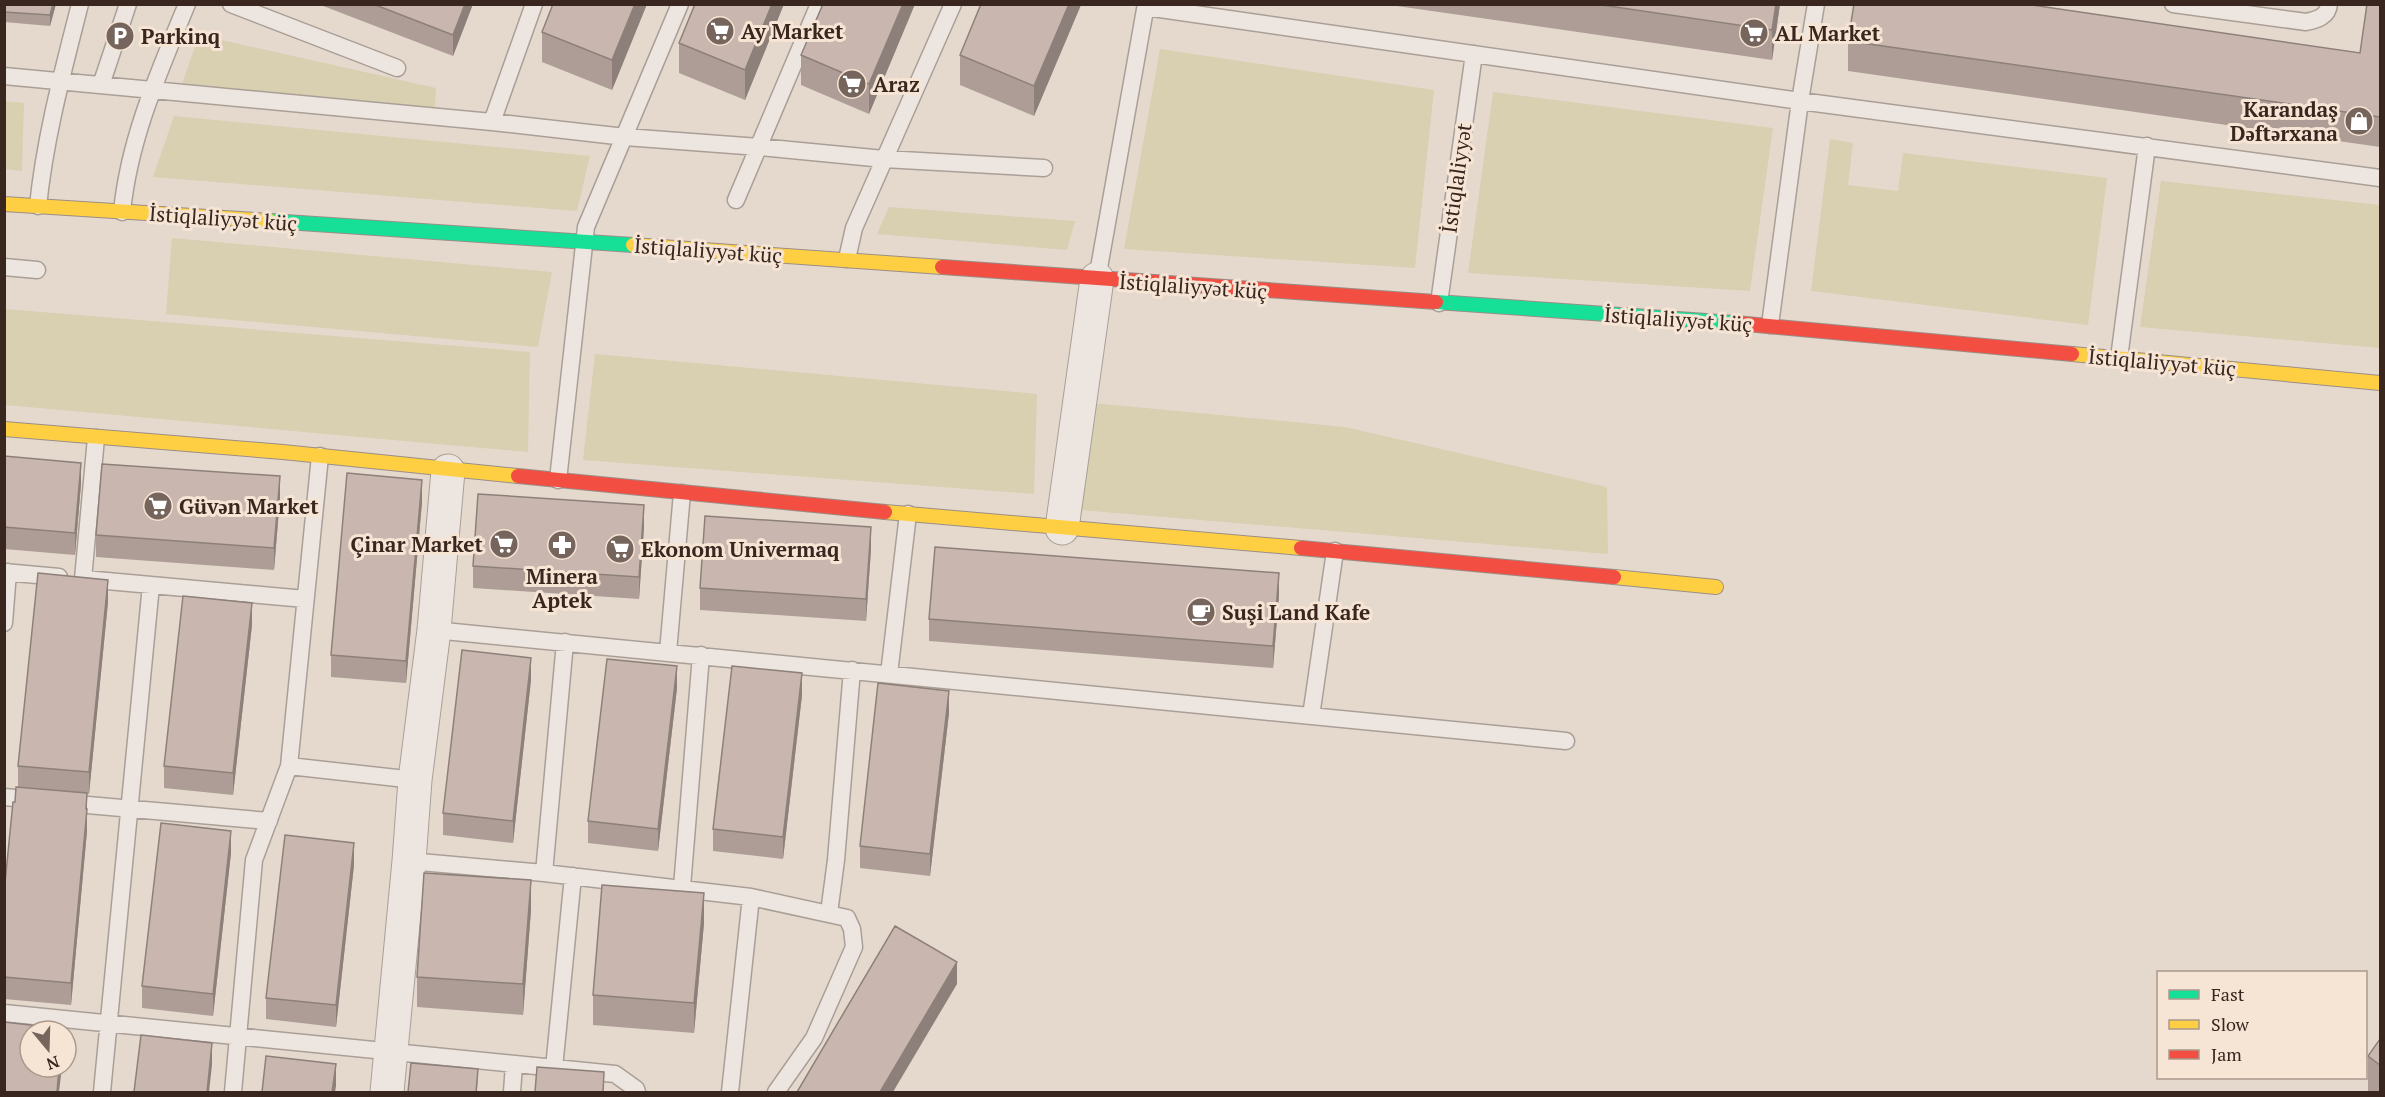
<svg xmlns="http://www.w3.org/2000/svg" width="2385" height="1097" font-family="'PT Serif',serif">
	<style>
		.green { fill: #d8d0b1 }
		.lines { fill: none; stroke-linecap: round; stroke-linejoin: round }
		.lane-casing { stroke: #aa9f97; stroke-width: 19 }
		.street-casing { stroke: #aa9f97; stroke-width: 35 }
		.fast-casing { stroke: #9a8e87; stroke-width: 16 }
		.slow-casing { stroke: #9a8e87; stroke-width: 16 }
		.jam-casing { stroke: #9a8e87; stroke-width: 16 }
		.lane { stroke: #ede6e0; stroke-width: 16 }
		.street { stroke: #ede6e0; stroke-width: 33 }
		.fast { stroke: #16e098; stroke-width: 14 }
		.slow { stroke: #ffcf43; stroke-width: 14 }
		.jam { stroke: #f24e42; stroke-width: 14 }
		.wall { fill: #ad9d96 }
		.shaded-wall { fill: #8d807a }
		.building { fill: #c9b7af; stroke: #8d807a; stroke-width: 1.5 }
		.labels { text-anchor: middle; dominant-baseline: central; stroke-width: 6; stroke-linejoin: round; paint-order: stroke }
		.poi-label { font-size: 21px; font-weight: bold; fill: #39261f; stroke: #f6e5d5; text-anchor: start }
		.street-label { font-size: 21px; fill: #39261f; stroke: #f6e5d5 }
	</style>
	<rect width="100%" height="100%" fill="#e5d9ce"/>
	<path class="green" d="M199 35 436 88 435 108 182 84Z
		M1160 49 1434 90 1415 268 1124 249Z
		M1493 92 1773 128 1750 291 1468 273Z
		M4 101 24 103 22 171 5 169Z
		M174 116 590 156 577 211 153 177Z
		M1830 139 1853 143 1848 185 1898 191 1903 153 2107 178 2088 325 1811 291Z
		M2161 181 2380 205V348L2140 327Z
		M889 207 1075 221 1067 250 877 234Z
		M172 238 552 272 538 347 166 314Z
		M5 309 530 352 528 452 5 405Z
		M595 354 1037 394 1034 494 583 460Z
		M1093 403 1345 427 1607 487 1608 554 1080 510Z"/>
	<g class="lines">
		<g class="lane-casing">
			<path id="lane" d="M231 4 397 68
				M2173 4 2306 22C2316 20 2328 17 2329 4
				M1146 7 1800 101 2380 178
				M4 76 492 122 625 137 759 147 884 159 1044 168
				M101 85 128 4
				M492 122 534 4
				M736 200 819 4
				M38 206C45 137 63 71 80 4
				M122 212C129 139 159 72 187 4
				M847 259 854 228 953 4
				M4 267 37 270
				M1097 279 1146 4
				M1439 303 1474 54
				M1770 325 1800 101 1816 4
				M2119 358 2147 146
				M558 480 586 227 680 4
				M4 572 59 577
				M83 579 96 438
				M85 579 305 599
				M4 623 8 572
				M434 630 1566 741
				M668 652 682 493
				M889 674 908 514
				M1311 716 1335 551
				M289 766 415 780
				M4 797 36 800
				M65 803 269 821
				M409 861 544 873 751 897
				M544 873 565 642
				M682 887 701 655
				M829 913 836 860 852 670
				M4 1013 615 1074 636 1089 637 1092
				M554 1068 573 876
				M102 1092 151 585
				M233 1092 254 860 289 766 320 456
				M512 1092 514 1064
				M730 1092 751 897 847 918 852 929 854 947 814 1038 776 1092"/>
		</g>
		<g class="street-casing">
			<path id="street" d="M1062 528 1097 279
				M387 1092 409 861 415 780 434 630 448 471"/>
		</g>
		<g class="fast-casing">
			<path id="fast" d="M270 221 633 245
				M1436 302 1735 323"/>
		</g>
		<g class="slow-casing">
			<path id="slow" d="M4 204 270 221
				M633 245 942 267
				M2072 354 2380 383
				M4 429 283 452 518 476
				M885 512 1301 548
				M1614 577 1716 587"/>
		</g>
		<g class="jam-casing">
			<path id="jam" d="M942 267 1436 302
				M1735 323 2072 354
				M518 476 885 512
				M1301 548 1614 577"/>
		</g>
		<use href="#lane" class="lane"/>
		<use href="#street" class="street"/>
		<use href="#fast" class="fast"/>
		<use href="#slow" class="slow"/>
		<use href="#jam" class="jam"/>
	</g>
	<path class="wall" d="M4 4H56L50 26 4 22Z
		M318 4H473L453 56Z
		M553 4H647L612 90 542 62V32Z
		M695 4H784L745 100 679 73V43Z
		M915 4 869 114 801 85V55Z
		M1081 4 1034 116 960 85V55Z
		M1383 4H1780L1772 60Z
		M2380 4V147L1848 71V41L2360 53Z
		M4 456 81 484 75 555 4 549Z
		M280 498 274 570 96 557V535Z
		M422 502 406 683 331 677V655Z
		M644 527 639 599 473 588V566Z
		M871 549 866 621 700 610V588Z
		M1279 595 1273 668 929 641V619Z
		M108 602 89 794H87V831L71 1005 4 999V893L15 802 18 787V766Z
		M252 625 233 795 164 788V766Z
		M531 680 513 843 443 835V813Z
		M677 688 658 851 588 843V821Z
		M802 695 783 859 713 851V829Z
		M949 713 930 876 860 868V846Z
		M231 853 213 1016 142 1008V986Z
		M354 865 336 1027 266 1019V998Z
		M531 910 523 1015 417 1007V977Z
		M704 923 694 1033 593 1025V995Z
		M2380 1039V1092H2368V1056Z"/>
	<path class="shaded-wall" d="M53 4H56L50 26V15Z
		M465 4H473L453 56V35Z
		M635 4H647L612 90V60Z
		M772 4H784L745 100V70Z
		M903 4H915L869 114V84Z
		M1069 4 1081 5 1034 116V86Z
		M1776 4H1780L1772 60V30Z
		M81 463V484L75 555V533Z
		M280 476V498L274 570V548Z
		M422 480V502L406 683V661Z
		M644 505V527L639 599V577Z
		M871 527V549L866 621V599Z
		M1279 573V595L1273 668V646Z
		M108 580V602L89 794V772Z
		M252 603V625L233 795V773Z
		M531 658V680L513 843V821Z
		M677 666V688L658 851V829Z
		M802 673V695L783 859V837Z
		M949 691V713L930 876V854Z
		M87 793V831L71 1005V983Z
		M231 831V853L213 1016V994Z
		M354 843V865L336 1027V1005Z
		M531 880V910L523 1015V984Z
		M704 893V923L694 1033V1003Z
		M957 962V984L893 1092H880Z
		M212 1043V1065L209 1092H207Z
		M336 1064V1086L335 1092H332Z
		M59 1067H62L59 1092H57Z
		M478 1069 477 1092H476Z"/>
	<path class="building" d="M4 4H53L50 15 4 12Z
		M373 4H465L453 35Z
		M553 4H635L612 60 542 32Z
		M695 4H772L745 70 679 43Z
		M823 4H903L869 84 801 55Z
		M981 4H1069L1034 86 960 55Z
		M1595 4H1776L1772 30Z
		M1854 4H2025L2360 53 2367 4H2380V117L1848 41Z
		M4 456 81 463 75 533 4 527Z
		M102 464 280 476 274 548 96 535Z
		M347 473 422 480 406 661 331 655Z
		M478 494 644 505 639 577 473 566Z
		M705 516 871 527 866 599 700 588Z
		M935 547 1279 573 1273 646 929 619Z
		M38 573 108 580 89 772 18 766Z
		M183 596 252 603 233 773 164 766Z
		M462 650 531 658 513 821 443 813Z
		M607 659 677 666 658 829 588 821Z
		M732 666 802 673 783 837 713 829Z
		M878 683 949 691 930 854 860 846Z
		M16 787 87 793 86 809H87L71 983 4 977V893L13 802H15Z
		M161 823 231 831 213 994 142 986Z
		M285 835 354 843 336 1005 266 998Z
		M424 873 531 880 523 984 417 977Z
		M602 885 704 893 694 1003 593 995Z
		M895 926 957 962 880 1092H797Z
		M4 1022 64 1029V1031H30V1067H59L57 1092H4Z
		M141 1035 212 1043 207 1092H134Z
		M2380 1039V1065L2368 1056Z
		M266 1056 336 1064 332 1092H262Z
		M411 1063 478 1069 476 1092H408Z
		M537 1067 604 1072 603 1092H535Z"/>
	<defs>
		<g id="supermarket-disc" transform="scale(1.5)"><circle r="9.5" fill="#75655c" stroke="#f6e5d5"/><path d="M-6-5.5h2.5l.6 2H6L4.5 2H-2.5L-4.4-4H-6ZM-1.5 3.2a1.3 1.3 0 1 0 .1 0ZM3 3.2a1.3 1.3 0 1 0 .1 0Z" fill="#fff"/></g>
		<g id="parking-disc" transform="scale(1.5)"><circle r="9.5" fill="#75655c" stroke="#f6e5d5"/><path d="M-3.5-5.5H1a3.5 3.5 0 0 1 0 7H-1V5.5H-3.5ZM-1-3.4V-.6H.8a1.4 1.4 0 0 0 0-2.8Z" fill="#fff"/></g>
		<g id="shop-disc" transform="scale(1.5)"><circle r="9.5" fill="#75655c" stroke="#f6e5d5"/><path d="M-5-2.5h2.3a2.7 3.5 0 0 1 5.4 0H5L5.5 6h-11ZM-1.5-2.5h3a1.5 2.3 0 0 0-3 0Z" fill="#fff"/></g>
		<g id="pharmacy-disc" transform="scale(1.5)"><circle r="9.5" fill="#75655c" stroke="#f6e5d5"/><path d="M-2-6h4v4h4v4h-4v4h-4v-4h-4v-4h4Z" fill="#fff"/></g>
		<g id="cafe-disc" transform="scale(1.5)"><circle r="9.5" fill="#75655c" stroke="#f6e5d5"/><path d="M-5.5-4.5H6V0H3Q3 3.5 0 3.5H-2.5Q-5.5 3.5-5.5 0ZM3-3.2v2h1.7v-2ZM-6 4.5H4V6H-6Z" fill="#fff"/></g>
	</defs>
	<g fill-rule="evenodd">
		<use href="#supermarket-disc" x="720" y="31"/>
		<use href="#supermarket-disc" x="1754" y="33"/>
		<use href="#parking-disc" x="120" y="36"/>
		<use href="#supermarket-disc" x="852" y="84"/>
		<use href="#shop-disc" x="2359" y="121"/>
		<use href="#supermarket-disc" x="158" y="506"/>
		<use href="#supermarket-disc" x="504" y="544"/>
		<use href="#pharmacy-disc" x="562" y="545"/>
		<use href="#supermarket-disc" x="620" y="549"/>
		<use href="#cafe-disc" x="1201" y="612"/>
	</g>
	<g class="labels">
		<g class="poi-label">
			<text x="741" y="31">Ay Market</text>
			<text x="1775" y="33">AL Market</text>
			<text x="141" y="36">Parkinq</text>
			<text x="873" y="84">Araz</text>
			<text x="2338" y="109" text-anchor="end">Karandaş<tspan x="2338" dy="24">Dəftərxana</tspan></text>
			<text x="179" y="506">Güvən Market</text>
			<text x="483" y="544" text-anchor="end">Çinar Market</text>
			<text x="641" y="549">Ekonom Univermaq</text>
			<text x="562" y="576" text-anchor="middle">Minera<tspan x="562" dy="24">Aptek</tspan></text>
			<text x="1222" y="612">Suşi Land Kafe</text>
		</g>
		<g class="street-label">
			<text transform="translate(1456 178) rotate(-82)">İstiqlaliyyət</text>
			<text transform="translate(223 218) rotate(4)">İstiqlaliyyət küç</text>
			<text transform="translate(708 250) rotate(4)">İstiqlaliyyət küç</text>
			<text transform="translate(1193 286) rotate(4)">İstiqlaliyyət küç</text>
			<text transform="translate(1678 319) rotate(4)">İstiqlaliyyət küç</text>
			<text transform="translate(2162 362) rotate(5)">İstiqlaliyyət küç</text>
		</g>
	</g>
	<rect width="2385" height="1097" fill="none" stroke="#39261f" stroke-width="12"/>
	<rect x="2157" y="971" width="210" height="108" fill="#f6e5d5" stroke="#aa998c" stroke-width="1.5"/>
	<rect x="2169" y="990" width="30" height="9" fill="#16e098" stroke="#aa998c" stroke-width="1.5"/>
	<text x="2211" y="1001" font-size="18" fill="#39261f">Fast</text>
	<rect x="2169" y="1020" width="30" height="9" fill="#ffcf43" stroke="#aa998c" stroke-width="1.5"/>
	<text x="2211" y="1031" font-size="18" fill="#39261f">Slow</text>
	<rect x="2169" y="1050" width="30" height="9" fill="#f24e42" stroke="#aa998c" stroke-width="1.5"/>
	<text x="2211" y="1061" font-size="18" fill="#39261f">Jam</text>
	<g transform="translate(48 1049) rotate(161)"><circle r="28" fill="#f6e5d5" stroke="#aa998c" stroke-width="1.5"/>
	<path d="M0-4.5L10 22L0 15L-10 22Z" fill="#75655c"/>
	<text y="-9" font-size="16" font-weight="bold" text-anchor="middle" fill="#39261f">N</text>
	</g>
</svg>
